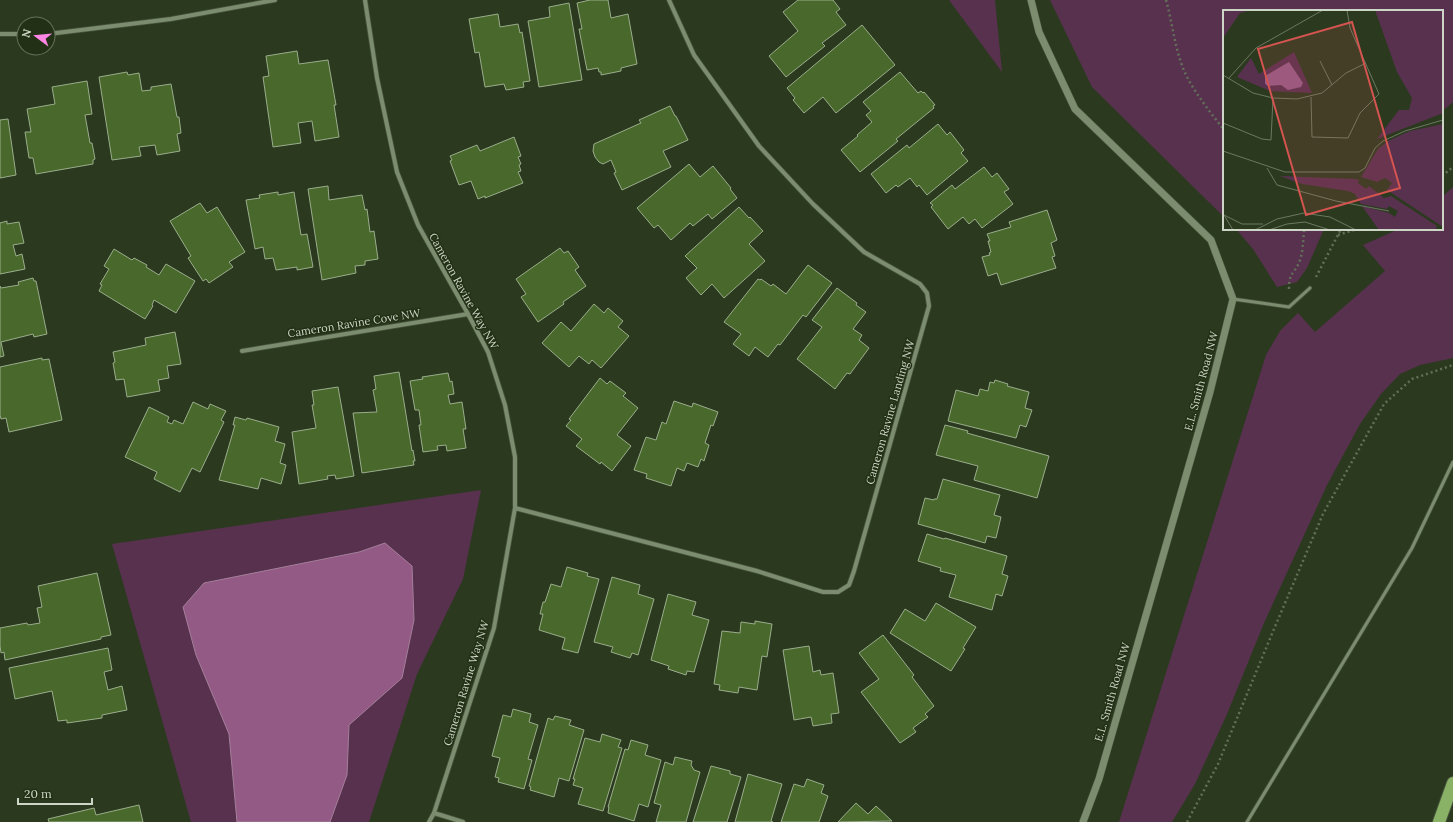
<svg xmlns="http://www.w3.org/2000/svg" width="1453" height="822" font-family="Lora,serif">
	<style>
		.green { fill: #58314f }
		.water { fill: #935a86; stroke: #a47f99 }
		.building { fill: #49682b; stroke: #9aad8c }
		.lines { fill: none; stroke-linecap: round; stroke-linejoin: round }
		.service-casing { stroke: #48543c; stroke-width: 4.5 }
		.minor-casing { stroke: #48543c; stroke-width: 5.5 }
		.tertiary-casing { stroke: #48543c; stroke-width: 8 }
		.motorway-casing { stroke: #48543c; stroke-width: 14 }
		.path { stroke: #637059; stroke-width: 2.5; stroke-dasharray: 2 3; stroke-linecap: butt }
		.service { stroke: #7b8d6e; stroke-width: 3 }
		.minor { stroke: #7b8d6e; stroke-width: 4 }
		.tertiary { stroke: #7b8d6e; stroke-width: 7 }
		.motorway { stroke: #8ab267; stroke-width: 12 }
		.labels { text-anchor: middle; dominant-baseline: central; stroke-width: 3; stroke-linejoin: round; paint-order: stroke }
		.street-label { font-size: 11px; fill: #cdd6c6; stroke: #223015 }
		.inset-road { fill: none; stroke: #6c7862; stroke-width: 1 }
		.view { fill: #d45450; fill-opacity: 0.15; stroke: #d45450; stroke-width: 2 }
		.inset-edge { fill: none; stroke: #cdd6c6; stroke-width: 2 }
	</style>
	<rect width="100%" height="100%" fill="#2b3a1f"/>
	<path class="green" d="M949 0H995L1002 72Z
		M1050 0H1453V102L1445 109 1442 106V11H1224V217L1092 87Z
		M1453 187V358L1420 365 1400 374 1381 394 1360 424 1327 485 1264 623 1227 714 1195 784 1172 822H1119L1266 355 1280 331 1298 313 1315 332 1385 271 1363 245 1399 229H1442V197Z
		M1236 229H1324L1307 268 1297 282 1277 287 1253 249Z
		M481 490 463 579 417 674 369 822H191L112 544Z"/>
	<path class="water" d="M385 543 412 566 414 620 402 678 349 725 347 775 330 822H237L229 734 196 655 183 607 204 583 359 552Z"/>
	<path class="building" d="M590 0H608L611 18 628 14 637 64 621 68V71L601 75V72H599L598 68 587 70 579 29H582L577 3Z
		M798 0H833L840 9 836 12 846 25 822 43 825 46 786 77 769 56 798 31 783 12Z
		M569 3 582 80 539 87 528 21 550 17 549 7Z
		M498 14 500 27 518 24 520 33 522 32 530 81 523 82 524 87 506 90 504 84 485 87 479 52 475 53 469 19Z
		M862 25 895 65 836 113 823 97 804 113 793 100 795 98 787 88Z
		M297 51 299 64 328 60 336 105H334L339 137 315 141 312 121 298 123 301 143 273 147 263 77 269 76 266 56Z
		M127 72 128 75 139 73 142 91 151 90V87L171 84 177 117H179L181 133 177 134 180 151 157 155 155 145 139 147 141 156 112 160 99 77Z
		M900 72 918 93 921 91 923 93 924 92 935 105 933 106 934 108 896 139 898 141 860 172 841 150 858 136 857 135 872 122 866 115 871 111 863 102Z
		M87 81 92 114 85 115 90 143H92L95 159 93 160V164L36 174 33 158H29L25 132H31L27 109 55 104 52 87Z
		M670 106 675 116H676L688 140 663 151 671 167 622 190 614 173 616 172 611 160 603 164 599 162 595 157 593 151 594 144 641 123 639 120Z
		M8 119 16 175 0 178V120Z
		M938 124 947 135 950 132 964 150 961 153 968 161 927 195 919 185 917 187 910 178 898 187 896 185 886 193 871 174 907 145 909 148Z
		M514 137 521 156 518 157 521 164 519 165 521 171 518 172 523 183 485 198V196L478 199 471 181 459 185 450 161 452 160 450 156 477 145 480 151Z
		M689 164 700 177 713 166 731 188 730 189 737 198 712 219 708 214 693 226 690 223 671 240 658 225 654 228 637 208Z
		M984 167 992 177 997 173 1009 189 1004 192 1013 204 982 228 975 219 969 224 963 217 948 229 931 207 933 205 930 203 952 185 955 189Z
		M328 186 329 200 362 195 365 210 367 209 370 232 374 231 378 259 365 261V265L355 266 356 273 322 280 308 189Z
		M278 192V195L294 192 301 235 307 234 313 267 297 270V267L276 270 273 258 265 259 263 247 255 249 246 200 260 198 259 195Z
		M200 203 207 213 217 207 245 252 229 262 233 267 209 283 206 279 203 281 188 258 191 256 170 221Z
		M739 207 749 218 750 217 763 231 749 244 765 261 724 298 712 284 701 295 686 278 697 268 685 256Z
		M1047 210 1057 240 1051 243 1055 256 1052 257 1056 268 1001 285 997 273 988 276 982 257 990 255 989 253 991 252 988 241H990L987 234 1011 227 1009 222Z
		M7 221V224L19 222 24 243 13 245 16 256 22 254 25 269 0 274V223Z
		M560 248 564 253 568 251 579 267 575 270 586 286 563 302 564 304 538 322 521 297 526 294 516 279Z
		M114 249 132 260 134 258 147 265 146 267 159 275 166 264 195 281 176 313 154 300 152 305 153 306 145 319 99 291 102 285 100 284 109 269 104 266Z
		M808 265 832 283 806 317 803 315 780 345 778 344 768 357 755 347 749 356 733 344 741 334 724 322 758 279 760 280 761 279 771 286 773 284 786 294Z
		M33 278 34 281H36L47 334 34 337 33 334 1 342 4 356 0 357V286L1 288 19 285 18 282Z
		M837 288 857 303 856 305 866 312 853 329 862 335 859 340 869 348 850 374 847 373 835 389 797 359 822 327 812 320Z
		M594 304 604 313 608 308 623 321 618 327 629 336 601 368 592 360 589 364 579 356 569 367 542 343 561 322 571 331Z
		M175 332 181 364 167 366 169 378 158 380 160 391 127 397 124 379 116 380 113 363 115 362 113 352 146 345 145 338Z
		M42 358V360L49 359 62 420 9 432 6 418 1 419 0 415V367Z
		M399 372 412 451 413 450 415 461H413L414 465 362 473 353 413 377 412 373 390 376 389 374 376Z
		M448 373 450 382 452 381 454 394 448 395 450 404 462 402 466 429H463L466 448 447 451 446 445 437 446 438 450 423 452 419 425H421L419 410H415L410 381 423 379 422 377Z
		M600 378 607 384 610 381 626 393 623 396 638 408 617 435 631 446 612 471 601 462 600 464 576 446 582 439 566 426 571 420 569 419Z
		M995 380 1008 384 1007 386 1029 392 1025 408 1032 410 1026 427 1020 425 1016 438 948 421 956 390 978 396 980 389 988 391 990 382 994 383Z
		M338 387 354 476 336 479 335 475 327 476 328 479 299 484 292 432 316 428 312 405H314L312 391Z
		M674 401 692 407 693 403 718 412 713 426 711 425 705 443 709 445 704 461 701 459 698 467 687 463 684 471 677 468 671 486 646 478 647 474 634 470 646 437 656 440 662 422 666 424Z
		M193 402 208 409 210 404 226 411 221 420 224 422 200 472 192 468 180 492 154 479 157 472 125 457 149 407 169 417 167 422 172 424 174 420 183 424Z
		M235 417 246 420 247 418 279 427 275 441 285 444 280 463 286 465 281 484 261 478 258 489 219 480 235 425H233Z
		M945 425 968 431 967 433 1049 456 1037 498 974 480 978 466 936 455Z
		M943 479 1000 495 994 515 1001 517 996 538 987 536 985 543 918 524 925 498 934 500V499H937Z
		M927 534 944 539 945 538 1007 556 1002 574 1008 576 1002 596 996 594 992 610 949 597 956 575 940 571 941 568 918 561Z
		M567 567 588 573 587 576 599 579 578 653 562 649 565 638 539 630 543 614H540L543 602H545L551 584 561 587Z
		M97 573 111 635 101 637V639L5 660 4 652 1 653 0 646V628L27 623 28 625 40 623 37 608 42 607 38 586Z
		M612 577 640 585 638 594 654 599 638 655 632 653 630 658 611 652 613 647 594 642Z
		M668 594 696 602 692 615 709 620 694 672 687 671 686 675 668 669 669 666 651 660Z
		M936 603 976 627 963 648 965 649 951 671 890 633 905 609 925 621Z
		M755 621 772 624 767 657 762 656 757 690 739 687 738 693 719 690 720 685 714 684 722 631 740 633 741 622 755 624Z
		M883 635 914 675 912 677 934 706 925 714 928 717 913 728 916 732 900 743 861 692 879 679 859 653Z
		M809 646 813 672 820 670 821 675 833 673 839 713 831 714 832 723 813 726 811 717 794 720 783 650Z
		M108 648 112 670 104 672 108 690 122 686 127 710 102 715V718L67 723V720L58 721 52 691 15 699 9 668Z
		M513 709 531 714 529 722 538 725 528 759 532 760 524 789 498 782 499 778 495 777 500 758 492 756 503 715 511 717Z
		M555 716 571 720 569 725 584 730 569 781 559 778 554 797 530 790 531 787 529 786 548 718 553 720Z
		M602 734 621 740 618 747 622 748 603 811 578 804 583 788 573 785 575 779H573L585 738 600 742Z
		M631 740 648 745 645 755 661 760 648 807 639 804 634 821 608 813 609 807H608L625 749 628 750Z
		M675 757 692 761 691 765 694 770 700 772 686 822H656L661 805 654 803 665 762 673 765Z
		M711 766 730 771V774L741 777 727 822H693Z
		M748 774 782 784 771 821 773 822H735Z
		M807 779 824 785 821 793 828 796 819 822H781L794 784 804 787Z
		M856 803 868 814 876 806 892 821 838 822Z
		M139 805 143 822H49L48 819 94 808 96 815Z"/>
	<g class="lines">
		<g class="service-casing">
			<path id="service" d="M1233 299 1289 307 1310 288
				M1247 822 1412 548 1453 462"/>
		</g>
		<g class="minor-casing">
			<path id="minor" d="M365 0 377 78 397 172 418 225 468 314 488 352 505 405 515 457V508L494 628 434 813 429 822
				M0 34H24
				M48 34 171 19 275 0
				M242 351 468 314
				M515 508 757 571 823 592H838L849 585 854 571 929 306 927 293 920 284 864 252 813 204 759 146 694 55 669 0
				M434 813 463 822"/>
		</g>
		<g class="tertiary-casing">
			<path id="tertiary" d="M1031 0 1039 32 1075 109 1211 240 1233 299 1210 392 1099 779 1083 822"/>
		</g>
		<g class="motorway-casing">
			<path id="motorway" d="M1439 822 1453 783"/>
		</g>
		<path class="path" d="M1166 0C1173 25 1175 53 1187 77 1197 96 1211 113 1224 130
			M1442 176 1453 167
			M1338 235 1357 229
			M1316 277 1341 229
			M1289 289C1289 273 1293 275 1299 263 1303 253 1303 242 1304 231L1303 229
			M1187 822 1218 764 1274 629 1323 514 1384 404 1412 379 1453 365"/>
		<use href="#service" class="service"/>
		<use href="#minor" class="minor"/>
		<use href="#tertiary" class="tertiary"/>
		<use href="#motorway" class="motorway"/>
	</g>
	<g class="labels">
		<g class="street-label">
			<text transform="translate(464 291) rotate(61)">Cameron Ravine Way NW</text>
			<text transform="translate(354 323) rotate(-9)">Cameron Ravine Cove NW</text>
			<text transform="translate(1201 381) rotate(-75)">E.L. Smith Road NW</text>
			<text transform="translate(890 412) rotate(-74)">Cameron Ravine Landing NW</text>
			<text transform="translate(466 683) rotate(-73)">Cameron Ravine Way NW</text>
			<text transform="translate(1112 692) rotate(-74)">E.L. Smith Road NW</text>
		</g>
	</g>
	<g transform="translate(1223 10)">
		<rect width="220" height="220" fill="#2b3a1f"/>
		<path d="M0 0H28L17 3 0 28ZM220 0V103L154 129 176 100H186L189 88 174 62 152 0ZM71 42 89 83 47 81 14 67 28 48 36 64ZM220 114V217L164 180 169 173 162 168 154 172 138 167 155 139 165 131 187 121ZM57 166 133 169 136 170 135 173 143 179 146 176 161 188 168 186 214 216 212 220H156L139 196 166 203 172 207 175 201 166 196 164 199 138 194 132 184 125 181 79 174Z" fill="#58314f"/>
		<path d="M66 52 80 73 78 77 65 80 58 75 45 76 42 74V66Z" fill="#935a86"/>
		<path class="inset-road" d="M97 51 109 75M0 65 30 83 50 88 74 89 99 83 123 63 143 53M6 68 33 38 100 0M88 87 89 127 125 128 137 103 156 84 127 18 124 0M0 113 39 129 48 130 50 88M0 141 62 162H136L142 158 152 138 160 131 182 121 220 110M44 158 54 175 113 191 166 201M1 205 10 220M1 205 19 214H40M32 220 54 209 81 203 107 207 133 220M46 220 64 214 82 212 107 220"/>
		<path class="view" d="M129 12 177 178 83 205 35 39Z"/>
		<rect width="220" height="220" class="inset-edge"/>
	</g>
	<g transform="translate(36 36) rotate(286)"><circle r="19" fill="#223015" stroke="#66725c"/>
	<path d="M0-3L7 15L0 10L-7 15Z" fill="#fc86e3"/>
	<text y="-6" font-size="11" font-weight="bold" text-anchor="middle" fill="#cdd6c6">N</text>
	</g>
	<path d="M18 798v6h74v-6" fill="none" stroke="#cdd6c6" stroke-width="2"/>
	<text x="24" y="798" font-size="12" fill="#cdd6c6" stroke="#223015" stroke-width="3" paint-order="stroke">20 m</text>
</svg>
